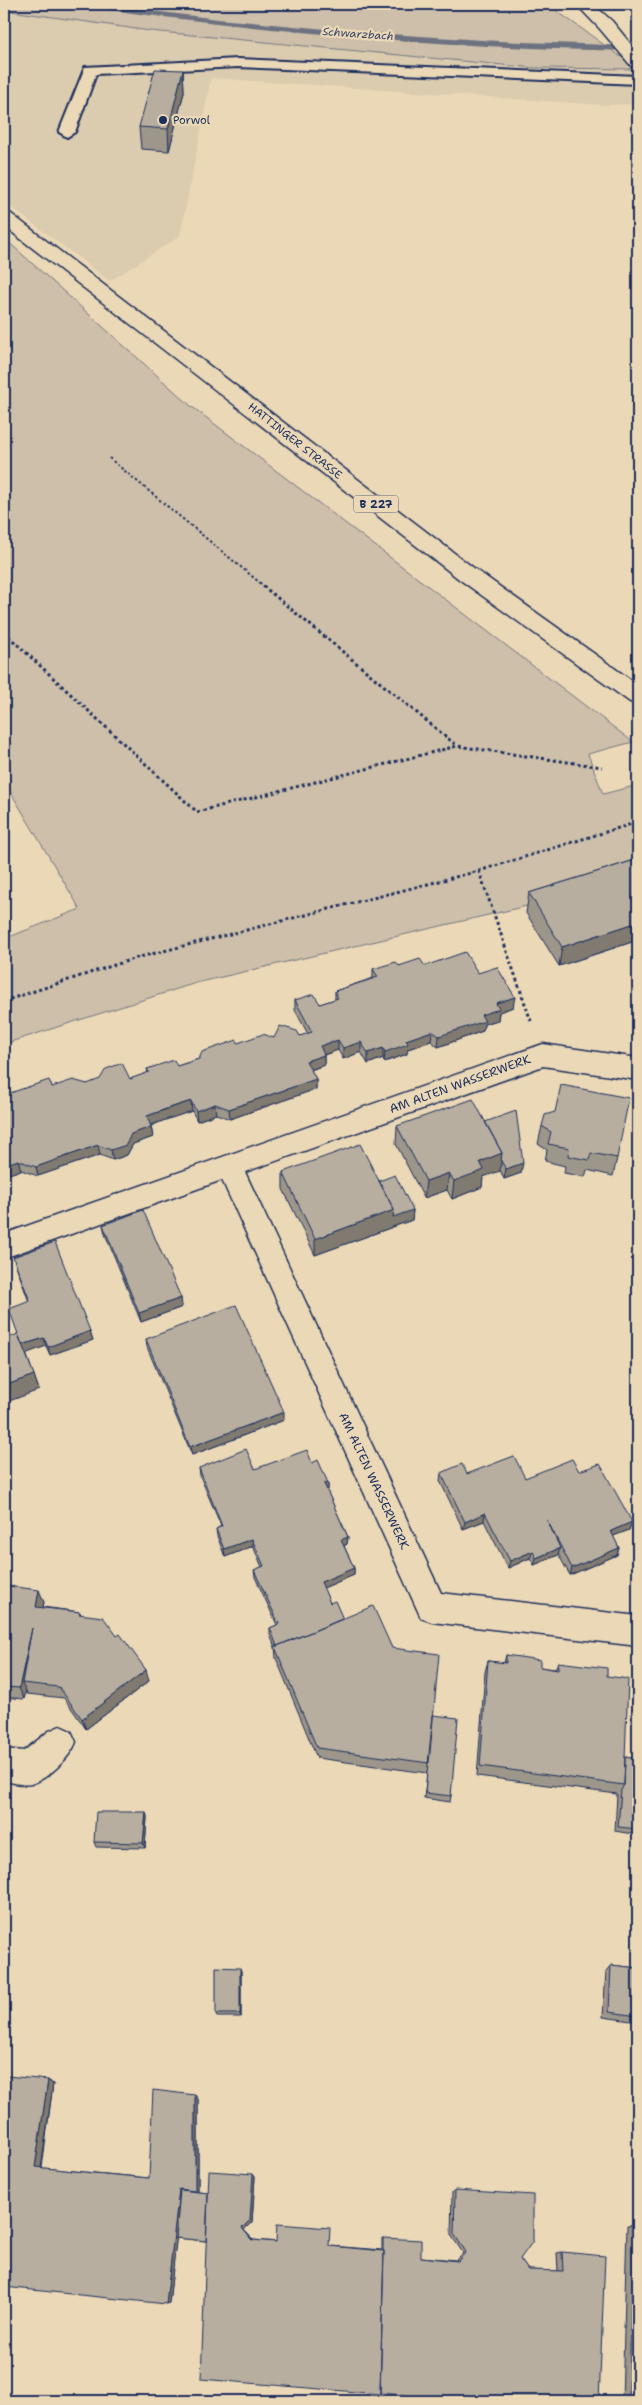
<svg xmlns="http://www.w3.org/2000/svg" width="642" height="2405" font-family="'Shantell Sans',sans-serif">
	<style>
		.built { fill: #dbcbaf }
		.green { fill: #cdbfa9; stroke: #747784 }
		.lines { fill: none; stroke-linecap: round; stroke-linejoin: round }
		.stream { fill: #6d7281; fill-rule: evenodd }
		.service-casing { stroke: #1b2f5e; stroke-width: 4 }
		.minor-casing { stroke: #1b2f5e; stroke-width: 3 }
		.primary-casing { stroke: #1b2f5e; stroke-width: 3 }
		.path-far1 { stroke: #1b2f5e; stroke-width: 2; stroke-dasharray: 2.5 2.5; stroke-linecap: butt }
		.path { stroke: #1b2f5e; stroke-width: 3; stroke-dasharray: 3 3; stroke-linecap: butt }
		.service { fill: #ebd8b6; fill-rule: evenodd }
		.minor { fill: #ebd8b6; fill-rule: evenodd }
		.primary { fill: #ebd8b6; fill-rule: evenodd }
		.wall { fill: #9d968a; stroke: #1b2f5e }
		.shaded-wall { fill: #807a70; stroke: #1b2f5e }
		.building { fill: #b7aea0; stroke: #1b2f5e }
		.poi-dot { fill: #1b2f5e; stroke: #ebd8b6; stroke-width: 2 }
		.labels { text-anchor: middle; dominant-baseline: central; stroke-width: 4.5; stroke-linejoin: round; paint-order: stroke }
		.far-water-label { font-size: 11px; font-style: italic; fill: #36456a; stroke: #ebd8b6 }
		.far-poi-label { font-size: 11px; fill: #1b2f5e; stroke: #ebd8b6; text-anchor: start }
		.far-street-label { font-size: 11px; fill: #1b2f5e; stroke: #ebd8b6 }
		.shield { fill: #ebd8b6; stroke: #596278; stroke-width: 1 }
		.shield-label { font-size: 11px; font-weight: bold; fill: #1b2f5e }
		.street-label { font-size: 12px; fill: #1b2f5e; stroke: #ebd8b6 }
	</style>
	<rect width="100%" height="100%" fill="#ebd8b6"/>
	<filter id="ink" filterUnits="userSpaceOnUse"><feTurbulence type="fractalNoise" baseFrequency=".02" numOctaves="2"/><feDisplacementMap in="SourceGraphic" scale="10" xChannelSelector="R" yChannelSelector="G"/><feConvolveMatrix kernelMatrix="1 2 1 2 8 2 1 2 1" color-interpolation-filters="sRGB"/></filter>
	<g filter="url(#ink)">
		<path class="built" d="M4 10 150 31 534 68 638 69V104L603 105 211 78 180 236 110 281 4 202Z"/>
		<path class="green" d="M4 4H547L638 69 534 68 150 31 4 10Z
			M4 238 191 406 633 742 588 754 603 794 638 785V871L587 892 196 983 4 1044V939L80 909 4 781Z"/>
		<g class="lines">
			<path class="stream" d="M74 4H95L218 19 358 32 498 41 638 46V51C451 49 264 31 78 6Z"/>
			<g class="service-casing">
				<path id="service" d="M238 59 638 76V84L238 67 96 74 75 132 67 137 59 132 85 67Z"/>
			</g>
			<g class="minor-casing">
				<path id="minor" d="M576 4H593L612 21 638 53V68L632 67 600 29Z
					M543 1044 638 1058V1080L543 1066 245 1172 441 1593 638 1616V1646L432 1622 421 1618 222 1180 4 1258V1234Z
					M60 1726 71 1731 76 1742C70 1758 49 1778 31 1784 23 1786 12 1782 4 1781V1749L24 1751 49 1731Z"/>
			</g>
			<g class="primary-casing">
				<path id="primary" d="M4 211 10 213 475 569 638 685V704L630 702 459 579 4 226Z"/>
			</g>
			<path class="path-far1" d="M109 458 265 587"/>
			<path class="path" d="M263 586 457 746
				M4 632 197 812 457 746 602 767
				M479 871 531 1021
				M4 1001 136 958 479 871 638 822"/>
			<use href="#service" class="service"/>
			<use href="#minor" class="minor"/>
			<use href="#primary" class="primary"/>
		</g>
		<path class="wall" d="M408 4H426V5Z
			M183 70 184 92 169 151 141 149 139 127Z
			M638 859V940L559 966 526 913 529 893Z
			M399 966H425L478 973 513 1007 499 1012 498 1020 484 1024 483 1031 438 1047 431 1041 408 1049 407 1054 384 1062 383 1058 368 1064 361 1052 343 1059 338 1050 324 1055V1065L311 1070 316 1079V1089L230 1119 216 1114 197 1121 192 1111 167 1119 151 1126 153 1137 133 1144 127 1155 113 1160 100 1155 38 1176 21 1170 6 1175 4 1170V1095L52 1087 87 1084 130 1079 148 1073 147 1069 177 1066 199 1059 238 1043 274 1038 300 1036 308 1034 295 1010V1000L320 1004 335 999V991L373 978V969Z
			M485 1122 521 1173 504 1179 500 1170 483 1177 482 1187 452 1199 447 1190 424 1198 396 1144 397 1126Z
			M542 1126 617 1158 613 1176 587 1170 585 1177 564 1173 565 1166 545 1161 547 1150 538 1144Z
			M283 1172 379 1181 413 1210 412 1220 315 1255 283 1189Z
			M103 1225 181 1298 182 1307 141 1322 105 1234Z
			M13 1257 90 1331 93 1340 50 1355 46 1346 26 1353 39 1390 17 1334 29 1302Z
			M146 1339 284 1420 192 1455 147 1347Z
			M312 1463 328 1483V1490L327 1491 348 1537 347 1544 344 1546 354 1568V1575L323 1588 330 1603 343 1619 392 1648 433 1715 451 1796 450 1802 424 1798 427 1773 317 1758 276 1658 275 1647 270 1635V1628L277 1625 255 1577 254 1570 262 1567 253 1546 225 1557 217 1536 216 1529 221 1526 200 1476 199 1468 255 1469Z
			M579 1471 632 1522 629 1530 613 1536 619 1548 617 1555 570 1575 558 1554V1555L534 1565 530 1558 508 1568 484 1521 463 1529 440 1481 441 1473 525 1478Z
			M4 1589 44 1602 43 1607 80 1612 81 1615 117 1636 146 1670 149 1681 86 1729 64 1698 27 1694 26 1691 24 1699 4 1697Z
			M506 1655 540 1667 555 1669 558 1662 625 1757 638 1759V1835L615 1831 617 1794 477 1776 485 1672 488 1661 504 1663Z
			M146 1812 147 1817 145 1848 96 1847 94 1842Z
			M611 1965 638 1968V2022L603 2017 606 1971Z
			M241 1971V2017H217L216 2014Z
			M48 2080 53 2084 42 2168 149 2178 198 2099V2192L208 2193 255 2177 252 2222 244 2230 253 2240 382 2250V2238H383L421 2257 456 2260 463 2253 451 2235 452 2192 455 2190 520 2259 528 2270 558 2271 557 2253 562 2252 599 2401 206 2241 176 2238 169 2303 7 2172H4V2096Z
			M635 2225 638 2401H622L627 2226Z"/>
		<path class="shaded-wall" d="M183 70 184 92 169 151 168 129Z
			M638 922V940L559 966 562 947Z
			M515 997 513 1007 499 1012 498 1020 484 1024 483 1031 438 1047 439 1036 496 1003Z
			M432 1031 431 1041 408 1049 407 1054 384 1062 385 1052 406 1040Z
			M338 1040V1050L320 1056V1046Z
			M361 1042V1052L343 1059V1048Z
			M383 1048V1058L368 1064V1053Z
			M324 1055V1065L307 1071 306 1061Z
			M316 1079V1089L230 1119 229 1109Z
			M191 1101 192 1111 148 1126 147 1116Z
			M215 1104 216 1114 197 1121 196 1111Z
			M151 1127 153 1137 133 1144 127 1155 113 1160 111 1150 131 1134Z
			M98 1145 100 1155 38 1176 36 1167Z
			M502 1153 500 1171 483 1177 482 1187 452 1199 454 1181 480 1162Z
			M18 1160 21 1170 6 1175 4 1165Z
			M523 1163 521 1173 504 1179 506 1169Z
			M449 1173 447 1190 424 1198 426 1181Z
			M394 1210H413L412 1220 315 1255V1239Z
			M181 1298 182 1307 141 1322 139 1313Z
			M90 1331 93 1340 50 1355 48 1347Z
			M44 1338 46 1346 25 1354 22 1345Z
			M34 1375 39 1390 4 1403V1386Z
			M284 1412V1420L192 1455 190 1447Z
			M328 1483V1490L324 1492V1484Z
			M485 1513 484 1521 463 1529 465 1522Z
			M632 1522 629 1530 608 1538 611 1531Z
			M348 1537 347 1544 341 1547V1540Z
			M252 1539 253 1546 225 1557 224 1549Z
			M560 1548 558 1555 534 1565 536 1558Z
			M619 1548 617 1555 570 1575 572 1568Z
			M533 1551 530 1558 508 1568 510 1561Z
			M354 1568V1575L321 1589V1582Z
			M39 1590 44 1602 41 1619 36 1607Z
			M32 1628 22 1683 26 1691 24 1699 19 1688Z
			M146 1670 149 1681 86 1729 82 1719Z
			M146 1812 147 1817 145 1848 143 1843Z
			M240 1968 241 1971V2017L240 2014Z
			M48 2080 53 2084 41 2169 35 2167Z
			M195 2095 198 2099V2192L195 2191Z
			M253 2174 255 2177 252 2222 244 2230 254 2241 252 2240 242 2228Z
			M179 2189 182 2191 169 2303 166 2304Z"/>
		<path class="building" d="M155 69 183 70 168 129 139 127Z
			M638 859V922L562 947 529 893Z
			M465 952 478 973 497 967 515 997 496 1003 499 1009 481 1015 485 1021 439 1036 432 1031 406 1040 408 1044 385 1052 383 1048 368 1053 361 1042 343 1048 338 1040 320 1046 324 1055 306 1061 316 1079 229 1109 215 1104 196 1111 191 1101 166 1109 147 1116 151 1127 131 1134 126 1145 111 1150 98 1145 36 1167 18 1160 4 1165V1095L49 1080 52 1087 73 1080 87 1084 100 1079 106 1069 122 1063 130 1079 149 1072 147 1069 174 1060 177 1066 199 1059 202 1052 237 1040 238 1043 263 1034 274 1038 280 1026 297 1031 300 1036 312 1032 295 1000 314 994 320 1004 338 998 335 991 378 977 373 969 396 962 399 966 420 959 425 966Z
			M561 1085 629 1098 617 1158 591 1153 589 1160 568 1156 569 1148 548 1144 551 1132 542 1126 545 1115 555 1112Z
			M473 1099 502 1153 480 1162 484 1170 454 1181 449 1173 426 1181 397 1126Z
			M516 1111 523 1163 506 1169 501 1161 502 1153 485 1122Z
			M360 1144 394 1210 315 1239 283 1172Z
			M395 1175 413 1210 393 1217 394 1210 379 1181Z
			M143 1210 181 1298 139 1313 103 1225Z
			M55 1242 90 1331 48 1347 44 1338 22 1345 9 1309 30 1301 13 1257Z
			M236 1305 284 1412 190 1447 146 1339Z
			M18 1334 34 1375 4 1386V1340Z
			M246 1449 255 1469 307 1450 312 1463 318 1460 328 1483 324 1484 348 1537 341 1540 354 1568 321 1582 330 1603 335 1601 343 1619 277 1646 270 1628 279 1624 254 1570 264 1566 252 1539 224 1549 216 1529 222 1526 199 1468Z
			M514 1456 525 1478 572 1459 579 1471 600 1464 632 1522 611 1531 619 1548 572 1568 547 1520 560 1548 536 1558 533 1551 510 1561 485 1513 465 1522 441 1473 462 1464 467 1474Z
			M8 1586 39 1590 36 1607 80 1612 79 1614 103 1617 117 1636 120 1634 146 1670 82 1719 59 1687 22 1683 32 1628 19 1688 4 1687V1589Z
			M373 1606 392 1648 439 1654 429 1763 317 1748 275 1647Z
			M506 1655 540 1660V1667L558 1670V1662L607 1668V1676L628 1679 624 1785 480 1766 488 1661 506 1663Z
			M433 1715 458 1718 451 1796 425 1793Z
			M625 1757 638 1759V1829L618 1827 621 1790 624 1785Z
			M96 1812H146L143 1843 94 1842Z
			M611 1965 638 1968V2016L609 2012Z
			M216 1967 240 1968V2014H216Z
			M7 2076 48 2080 35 2167 93 2173 149 2178 153 2090 195 2095V2191L179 2189 166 2304 4 2287V2196L8 2171 4 2170V2096Z
			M209 2171 253 2174 250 2220 242 2228 252 2240 276 2242 277 2224 330 2228 329 2246 384 2251 380 2394 201 2379Z
			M180 2190 208 2193 206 2241 176 2238Z
			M455 2190 533 2195V2241L520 2259 528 2270 563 2271 562 2252 605 2256 599 2401H477L380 2393 384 2251 383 2250V2238L421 2240V2257L458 2261 466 2252 454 2234Z
			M635 2225H638V2305L633 2304Z
			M631 2304 638 2305V2401H629Z"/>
	</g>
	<circle class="poi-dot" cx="163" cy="120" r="5"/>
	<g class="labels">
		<g class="far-water-label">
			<text transform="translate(358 34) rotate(4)">Schwarzbach</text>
		</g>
		<g class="far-poi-label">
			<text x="173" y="120">Porwol</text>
		</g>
		<g class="far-street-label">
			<text transform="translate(295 441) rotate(38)">HATTINGER STRASSE</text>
		</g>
		<rect class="shield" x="353.5" y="495.5" width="45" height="17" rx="4"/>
		<g class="shield-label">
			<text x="376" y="504">B 227</text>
		</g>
		<g class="street-label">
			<text transform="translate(460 1084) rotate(-20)">AM ALTEN WASSERWERK</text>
			<text transform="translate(374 1481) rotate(65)">AM ALTEN WASSERWERK</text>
		</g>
	</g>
	<rect width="642" height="2405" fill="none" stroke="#ebd8b6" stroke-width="20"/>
	<rect x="10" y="10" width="622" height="2385" fill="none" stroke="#1b2f5e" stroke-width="2" filter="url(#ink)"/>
</svg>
